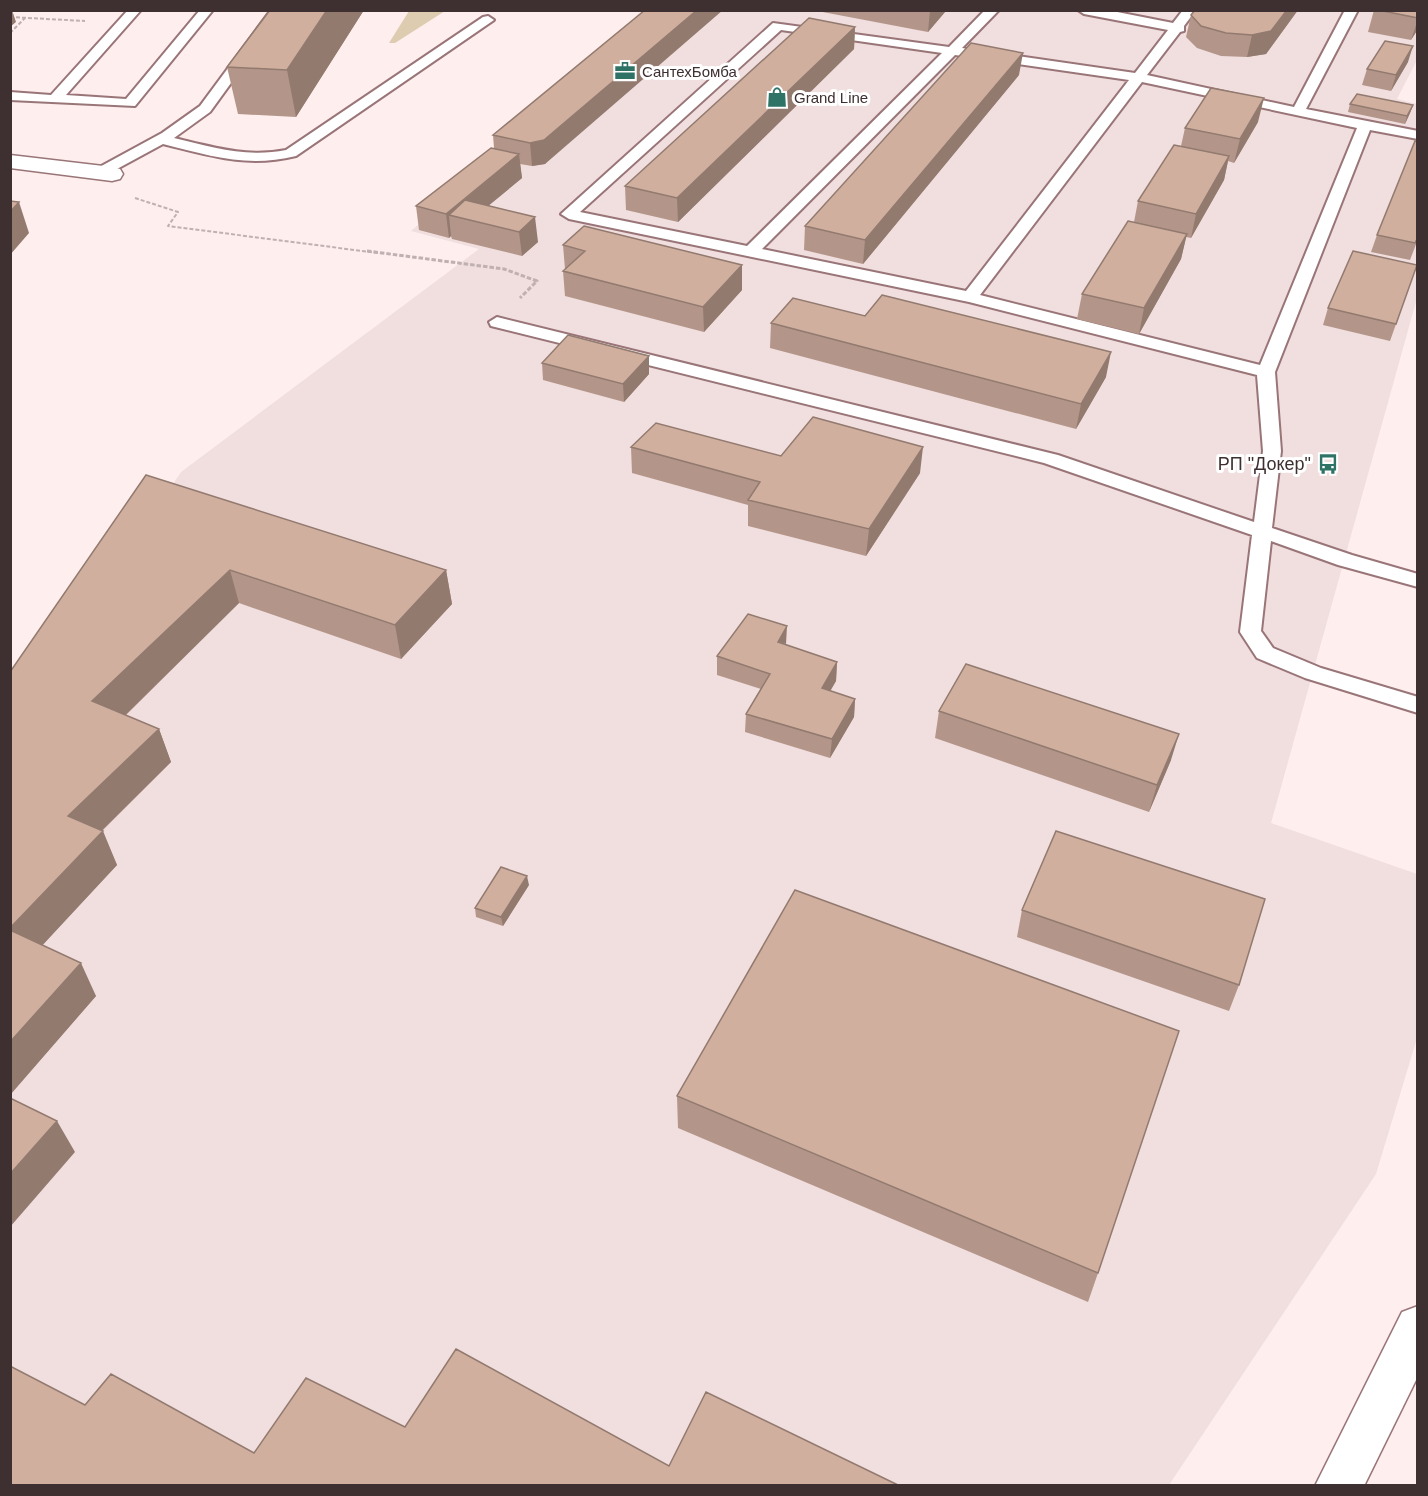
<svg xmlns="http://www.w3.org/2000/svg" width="1428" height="1496" font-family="Arial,sans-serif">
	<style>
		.built { fill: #f1dede }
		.green { fill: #ddccb0 }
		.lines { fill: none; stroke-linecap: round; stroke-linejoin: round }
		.service-casing { stroke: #997578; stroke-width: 4 }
		.minor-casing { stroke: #997578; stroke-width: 3 }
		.secondary-casing { stroke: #997578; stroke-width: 3 }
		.path-far1 { stroke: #c0b0b1; stroke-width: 2; stroke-dasharray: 4 2; stroke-linecap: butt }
		.path { stroke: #c0b0b1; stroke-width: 3; stroke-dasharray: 4.5 2; stroke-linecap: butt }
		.service { fill: #fff; fill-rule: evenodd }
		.minor { fill: #fff; fill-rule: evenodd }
		.secondary { fill: #fff; fill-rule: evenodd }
		.wall { fill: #b39689 }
		.shaded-wall { fill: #927a6f }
		.building { fill: #d0af9f; stroke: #927a6f; stroke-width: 1.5 }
		.labels { text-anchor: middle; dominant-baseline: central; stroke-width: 6; stroke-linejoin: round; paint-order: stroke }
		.far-poi-label { font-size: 15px; fill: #3e2f30; stroke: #fff; text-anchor: start }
		.poi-label { font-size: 18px; fill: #3e2f30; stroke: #fff; text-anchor: end }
	</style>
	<rect width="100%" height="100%" fill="#feeeee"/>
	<path class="built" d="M665 11H1417V60L1397 99 1417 104V298L1271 823 1417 874V1038L1376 1174 1169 1485 11 1486V728L181 472 479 249 411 231Z"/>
	<path class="green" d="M409 11H445L395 43H389Z"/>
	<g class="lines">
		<g class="service-casing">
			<path id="service" d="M128 10H141L66 95 126 99 200 10H213L135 106 10 100V92L51 95Z
				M271 10H284L210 112 174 138C212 147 247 158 286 150L483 17 488 16 494 20 296 156C247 168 211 156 163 144L104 176H94L92 173 94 170 162 133 200 106Z
				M985 10H999L962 48 1135 73 1168 30 1084 14 1078 10H1107L1173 23 1183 10H1196L1184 26V31L1180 32 1147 75 1294 107 1345 10H1358L1306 109 1418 131V139L1370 130 1275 372 1281 451 1272 528 1352 555 1418 574V587L1338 565 1271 541 1261 631 1273 648 1321 668 1418 697V713L1305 678 1257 658 1240 632 1252 535 1044 463 491 326 489 322 497 317 1058 455 1254 522 1263 451 1257 375 969 302 569 219 561 214 773 23 949 47ZM781 30 942 53 747 246 580 212ZM955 55 1129 80 966 291 762 249ZM1142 82 1357 128 1260 365 980 295Z"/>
		</g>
		<g class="minor-casing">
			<path id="minor" d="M10 155 112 167 120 169 123 174 120 179 112 181 10 168Z"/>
		</g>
		<g class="secondary-casing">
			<path id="secondary" d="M1418 1306V1376L1364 1486H1315L1402 1312Z"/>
		</g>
		<path class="path-far1" d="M10 17 85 21
			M10 33 25 18
			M135 198 178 212 168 226 378 253"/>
		<path class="path" d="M367 251 504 269 537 281 520 298"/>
		<use href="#service" class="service"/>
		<use href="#minor" class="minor"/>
		<use href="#secondary" class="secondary"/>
	</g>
	<path class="wall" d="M364 10 296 117 238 114 227 67Z
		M645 10 545 164 532 166 520 164 522 178 488 206 538 242 522 256 452 239 451 236 449 238 419 230 416 206 494 148 493 135Z
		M812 10H946L945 12 928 32Z
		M1195 10H1298L1266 54 1247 57 1221 56 1197 48 1186 37 1191 15Z
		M1374 10H1418V29L1411 40 1368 32Z
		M855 27 854 49 678 222 626 210 625 186Z
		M1408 62 1391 91 1362 85 1367 69Z
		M1019 75 863 264 804 250 805 226Z
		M1350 104 1413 105 1410 113 1405 124 1348 112Z
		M1258 122 1234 163 1228 161 1224 180 1191 238 1186 237 1181 259 1139 334 1077 319 1082 294 1134 222 1138 201 1181 146 1185 128Z
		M1377 235 1418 239 1410 260 1371 252Z
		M563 245 742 265V290L704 332 565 296 563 271 565 269Z
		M1417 265 1390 341 1323 325 1328 308Z
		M771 323 1106 377 1076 429 770 348Z
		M542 363 649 374 624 402 543 380Z
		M631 447 781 456 920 473 866 556 748 526V505L632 473Z
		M146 475 446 570 452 604 401 659 239 603 126 715 159 729 171 762 102 831 117 865 42 945 96 996 10 1095V672Z
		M786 645 837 662 836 681 830 691 855 699 854 717 830 758 745 732 746 714 761 689 717 675V656Z
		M939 711 1171 760 1149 812 935 738Z
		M529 885 503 926 476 917 475 908Z
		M1022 910 1239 985 1229 1011 1017 937Z
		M677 1096 1098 1273 1088 1302 678 1128Z"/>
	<path class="shaded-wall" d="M10 10H12L16 22 10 27Z
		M327 10H364L296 117 287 70Z
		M697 10H723L545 164 532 166 530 143Z
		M930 10H946L945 12 928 32Z
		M1287 10H1298L1266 54 1247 57 1252 35Z
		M1418 19V29L1411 40Z
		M855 27 854 49 678 222 677 198Z
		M1413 46 1408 62 1391 91 1396 75Z
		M1023 53 1019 75 863 264 865 240Z
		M1264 98 1258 122 1234 163 1240 139Z
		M1413 105 1410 113 1405 124 1407 116Z
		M519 154 522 178 471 220 449 215 451 236 449 238 446 214Z
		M1229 156 1224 180 1191 238 1196 214Z
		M19 202 29 233 10 255V212Z
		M535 217 538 242 522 256 519 232Z
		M1187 234 1181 259 1139 334 1144 308Z
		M742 265V290L704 332 703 307Z
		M1111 352 1106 377 1076 429 1081 404Z
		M649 356V374L624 402 623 384Z
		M923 447 920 473 866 556 869 529Z
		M230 570 239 603 105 735 92 701Z
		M446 570 452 604 401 659 395 625Z
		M787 626 786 644 778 642Z
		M837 662 836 681 821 707 822 688Z
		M855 699 854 717 830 758 832 739Z
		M159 729 171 762 82 850 68 816Z
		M1179 734 1171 760 1149 812 1157 785Z
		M103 831 117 865 26 963 10 933V928Z
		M527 876 529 885 503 926 501 917Z
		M81 963 96 996 10 1095V1042Z
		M57 1121 75 1152 10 1227V1174Z"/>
	<path class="building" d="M270 10H327L287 70 227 67Z
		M645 10H697L544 140 530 143 493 135Z
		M1195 10H1287L1271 31 1252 35 1226 33 1201 26 1191 15Z
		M1378 10H1418V18Z
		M809 18 855 27 677 198 625 186Z
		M1385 41 1413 46 1396 75 1367 69Z
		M971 43 1023 53 865 240 805 226Z
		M1211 88 1264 98 1240 139 1185 128Z
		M1357 94 1413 105 1407 116 1350 104Z
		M1415 141 1418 142V237L1415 243 1377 235Z
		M1174 145 1229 156 1196 214 1138 201Z
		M491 148 519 154 446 214 416 206Z
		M465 200 535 217 519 232 449 215Z
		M10 201 19 202 10 212Z
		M1128 221 1187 234 1144 308 1082 294Z
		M584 226 742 265 703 307 563 271 585 251 563 245Z
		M1353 251 1417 265 1396 324 1328 308Z
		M882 295 1111 352 1081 404 771 323 793 298 865 316Z
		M568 335 649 356 623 384 542 363Z
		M813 417 923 447 869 529 748 500 760 482 631 447 656 423 781 456Z
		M146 475 446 570 395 625 230 570 92 701 159 729 68 816 103 831 10 928V672Z
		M748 614 787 626 778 642 837 662 822 688 855 699 832 739 746 714 770 674 717 656Z
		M966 664 1179 734 1157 785 939 711Z
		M1056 831 1265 899 1239 985 1022 910Z
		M501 867 527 876 501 917 475 908Z
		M795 890 1179 1031 1098 1273 677 1096Z
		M10 930 81 963 10 1042Z
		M10 1098 57 1121 10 1174Z
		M456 1349 669 1466 706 1392 898 1485H10V1366L85 1405 111 1374 254 1453 306 1378 405 1427Z"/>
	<defs>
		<g id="office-bare" transform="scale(1.62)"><path d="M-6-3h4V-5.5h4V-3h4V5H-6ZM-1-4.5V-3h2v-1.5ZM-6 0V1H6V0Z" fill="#2f7366" stroke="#fff" stroke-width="2.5" paint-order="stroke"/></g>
		<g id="shop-bare" transform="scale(1.62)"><path d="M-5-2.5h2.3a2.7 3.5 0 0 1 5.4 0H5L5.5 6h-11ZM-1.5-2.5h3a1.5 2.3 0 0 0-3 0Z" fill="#2f7366" stroke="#fff" stroke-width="2.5" paint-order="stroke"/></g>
		<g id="bus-bare" transform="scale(1.62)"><path d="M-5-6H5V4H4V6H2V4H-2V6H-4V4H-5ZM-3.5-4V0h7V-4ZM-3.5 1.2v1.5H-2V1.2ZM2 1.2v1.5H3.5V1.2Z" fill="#2f7366" stroke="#fff" stroke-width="2.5" paint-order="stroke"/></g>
	</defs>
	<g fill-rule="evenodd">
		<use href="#office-bare" x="625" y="71"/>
		<use href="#shop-bare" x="777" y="97"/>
		<use href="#bus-bare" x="1328" y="464"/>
	</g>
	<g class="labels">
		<g class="far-poi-label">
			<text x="642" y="71">СантехБомба</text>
			<text x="794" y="97">Grand Line</text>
		</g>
		<g class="poi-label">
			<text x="1311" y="464">РП "Докер"</text>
		</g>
	</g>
	<rect width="1428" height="1496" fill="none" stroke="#3e2f30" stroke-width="24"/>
</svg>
